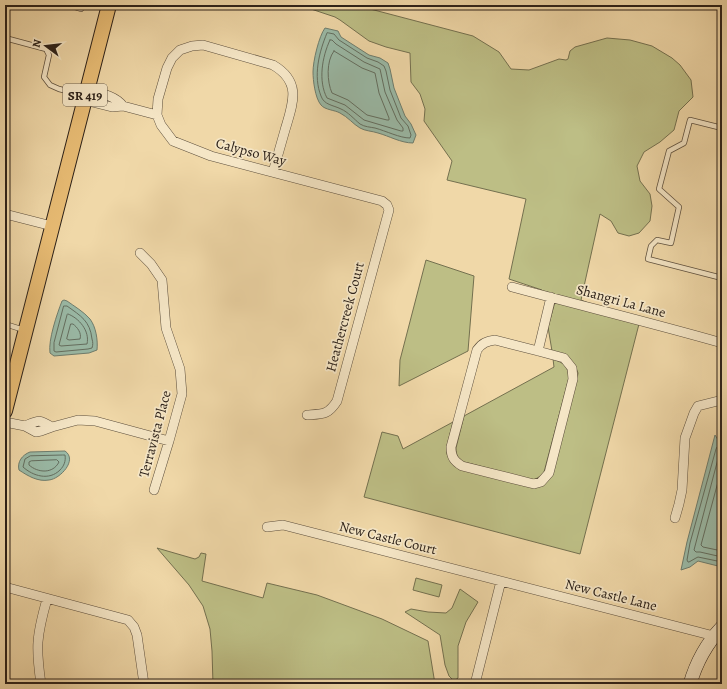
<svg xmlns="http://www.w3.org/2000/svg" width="727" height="689" font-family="Alegreya,serif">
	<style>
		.green { fill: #bdbe85; stroke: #74704f }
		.water { fill: #9abaa7; stroke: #6e7d6e }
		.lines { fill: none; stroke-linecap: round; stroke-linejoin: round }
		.shore { stroke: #636e60; stroke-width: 1 }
		.lane-casing { stroke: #5d4f3d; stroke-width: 6 }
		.street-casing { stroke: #5d4f3d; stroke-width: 10 }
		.secondary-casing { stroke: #2c2119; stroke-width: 14 }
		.primary-casing { stroke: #2c2119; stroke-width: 16 }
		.lane { stroke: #f5e6c6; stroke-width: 4.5 }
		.street { stroke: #f5e6c6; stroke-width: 9 }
		.secondary { stroke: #f5e6c6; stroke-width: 13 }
		.primary { stroke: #e8bc74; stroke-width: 14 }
		.labels { text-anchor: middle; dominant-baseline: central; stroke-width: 3.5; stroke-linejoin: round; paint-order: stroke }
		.shield { fill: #f5e6c6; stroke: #685c4d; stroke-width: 1 }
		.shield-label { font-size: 13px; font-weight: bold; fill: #2c2119 }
		.street-label { font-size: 14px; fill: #2c2119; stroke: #f5e6c6 }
	</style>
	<rect width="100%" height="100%" fill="#f0d8a8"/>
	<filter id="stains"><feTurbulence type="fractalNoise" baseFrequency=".005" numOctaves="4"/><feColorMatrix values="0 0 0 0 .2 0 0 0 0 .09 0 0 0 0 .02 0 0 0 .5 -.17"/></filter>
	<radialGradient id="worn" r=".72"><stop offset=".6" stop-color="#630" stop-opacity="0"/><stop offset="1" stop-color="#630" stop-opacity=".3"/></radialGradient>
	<path class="green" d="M299 5H328L337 7 339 5H355L473 36 499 52 511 69 529 70 559 59 566 60 568 59 570 51 575 47 607 38 630 40 652 46 672 58 680 65 691 80 693 97 679 111 674 130 660 142 644 152 637 166 640 181 650 194 652 206 650 221 639 233 629 236 618 233 611 221 600 214 581 300 591 304 543 291 542 290 509 279 526 199 447 180 452 161 424 121 425 109 420 94 411 82 410 53 386 47 369 41 340 20 335 17Z
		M426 260 474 276 468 351 399 386 400 360Z
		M555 302 639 324 580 554 364 497 382 432 398 436 403 449 453 422 447 446V454L452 464 544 485 577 379 578 373 576 368 552 351 548 327Z
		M553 359C564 363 568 366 569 378L544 472C541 476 538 478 533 480L464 462C458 459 456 455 456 448L464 416 554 367Z
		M157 548 195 559 199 557 201 553 206 554 202 581 263 598 267 583 317 595 382 619 428 641 435 684H213L212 651 210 629 203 606 189 585Z
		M416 578 442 585 439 597 413 590Z
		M460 589 478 602 466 622 458 646V678L454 681 449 676 445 665 440 635 405 612 411 609 428 612 446 613 452 608Z"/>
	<path class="water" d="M325 28 338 31 341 37 369 55 380 58 388 63 390 69 394 88 405 116 411 124 416 135 413 143C401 143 389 136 378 133 372 131 365 131 360 128 353 124 348 117 340 113 335 110 325 110 321 105 315 98 313 80 313 72 313 61 319 36 325 28Z
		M64 300 67 301C74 306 84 312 90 319 96 327 98 340 97 350L89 353 54 356 50 353C48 340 57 314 62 301Z
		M715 435 722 446V567L698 561 690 567 681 570 687 542Z
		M65 451C78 460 60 479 49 480 38 482 28 476 19 470 17 462 22 455 30 452Z"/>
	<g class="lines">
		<path class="shore" d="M329 33 334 34 339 40 367 58 378 62 384 66 386 71 390 90 401 118 408 126 411 135 410 138C400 138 386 131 375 128 370 127 365 127 360 124 354 119 348 112 341 109 333 105 324 105 321 96 313 76 319 52 327 33Z
			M330 40H332L336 44 364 62 380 69 385 92 397 120 403 128V131H401L364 120 345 105 327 98C318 81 322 57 330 40Z
			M334 51 362 68 375 73 379 93 389 118V120H387L367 115 348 100 332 93C327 82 326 61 334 51Z
			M64 306H67C81 316 90 321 92 339 93 342 93 345 92 348L88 349 56 352 54 351V343Z
			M68 314C79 318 90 331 87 344L61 346 59 345 67 315Z
			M71 324H73C77 327 82 333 80 339L69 340 67 339Z
			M722 448 717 447 716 449 690 543 687 560 688 562H689L696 558 698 557 722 562
			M722 453 719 455 694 550 696 552H700L722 557
			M63 455H65C66 461 64 466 60 470 49 481 33 476 23 467L25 459 30 456Z
			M57 460 59 462C53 474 38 473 29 465V462L31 461Z
			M722 467 701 545 703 547 722 551"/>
		<g class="lane-casing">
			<path id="lane" d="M69 5 81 9 82 5
				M5 38 46 49 49 55 44 77 50 85 59 89 84 95
				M722 128 690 120 684 143 669 151 659 189 679 207 671 243 657 240 651 246 648 259 722 278
				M5 324 24 330"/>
		</g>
		<g class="street-casing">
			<path id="street" d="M87 90C99 93 115 95 123 106
				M84 100 112 107 123 106 157 115
				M273 172C277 158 281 144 285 130 293 103 302 82 273 65L203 45 192 46 180 50 172 58 167 68 158 99 157 115 161 125 173 141 211 156 382 201 387 205 389 210 337 401C328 415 323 414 307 415
				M5 214 52 226
				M140 253 151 264 162 280 166 328 180 369 182 394 169 441 154 490
				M512 287C582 306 652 323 722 343
				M495 340 538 351 564 358 572 368 573 379 549 473 541 482 534 484 462 466C454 461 451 457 451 447L477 350C482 343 487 341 495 340Z
				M538 351 551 297
				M5 422 25 426 36 432 41 431 52 427 78 420 95 421 169 441
				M25 426C39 420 38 419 52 427
				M675 518 679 504 682 490 685 438 694 413 698 406 722 400
				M267 527 283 525 714 636
				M5 587 128 620 134 627 137 635 144 684
				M41 684C39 670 37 656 38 642 39 628 43 613 47 599
				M475 684 501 581"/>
		</g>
		<g class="secondary-casing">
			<path id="secondary" d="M690 684C696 663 707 643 722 627"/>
		</g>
		<g class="primary-casing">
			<path id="primary" d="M5 411 109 5"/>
		</g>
		<use href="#lane" class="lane"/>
		<use href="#street" class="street"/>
		<use href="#secondary" class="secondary"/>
		<use href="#primary" class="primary"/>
	</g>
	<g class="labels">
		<rect class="shield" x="63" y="84" width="44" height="22" rx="3"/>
		<g class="shield-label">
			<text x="85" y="95">SR 419</text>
		</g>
		<g class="street-label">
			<text transform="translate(251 152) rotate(15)">Calypso Way</text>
			<text transform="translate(621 301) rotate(15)">Shangri La Lane</text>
			<text transform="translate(345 317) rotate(-75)">Heathercreek Court</text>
			<text transform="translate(155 434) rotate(-75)">Terravista Place</text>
			<text transform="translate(388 538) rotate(14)">New Castle Court</text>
			<text transform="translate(611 595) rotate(14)">New Castle Lane</text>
		</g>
	</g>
	<rect width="727" height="689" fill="none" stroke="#f0d8a8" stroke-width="20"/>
	<rect x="6" y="6" width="715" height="677" fill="none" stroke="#2c2119" stroke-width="2"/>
	<rect x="10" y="10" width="707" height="669" fill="none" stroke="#2c2119"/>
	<g transform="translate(46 46) rotate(285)" stroke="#f5e6c6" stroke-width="3" paint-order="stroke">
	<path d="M0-3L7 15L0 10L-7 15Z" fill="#2c2119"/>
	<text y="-6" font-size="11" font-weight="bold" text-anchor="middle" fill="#2c2119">N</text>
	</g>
	<rect width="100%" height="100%" filter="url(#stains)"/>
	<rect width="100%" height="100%" fill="url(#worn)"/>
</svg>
